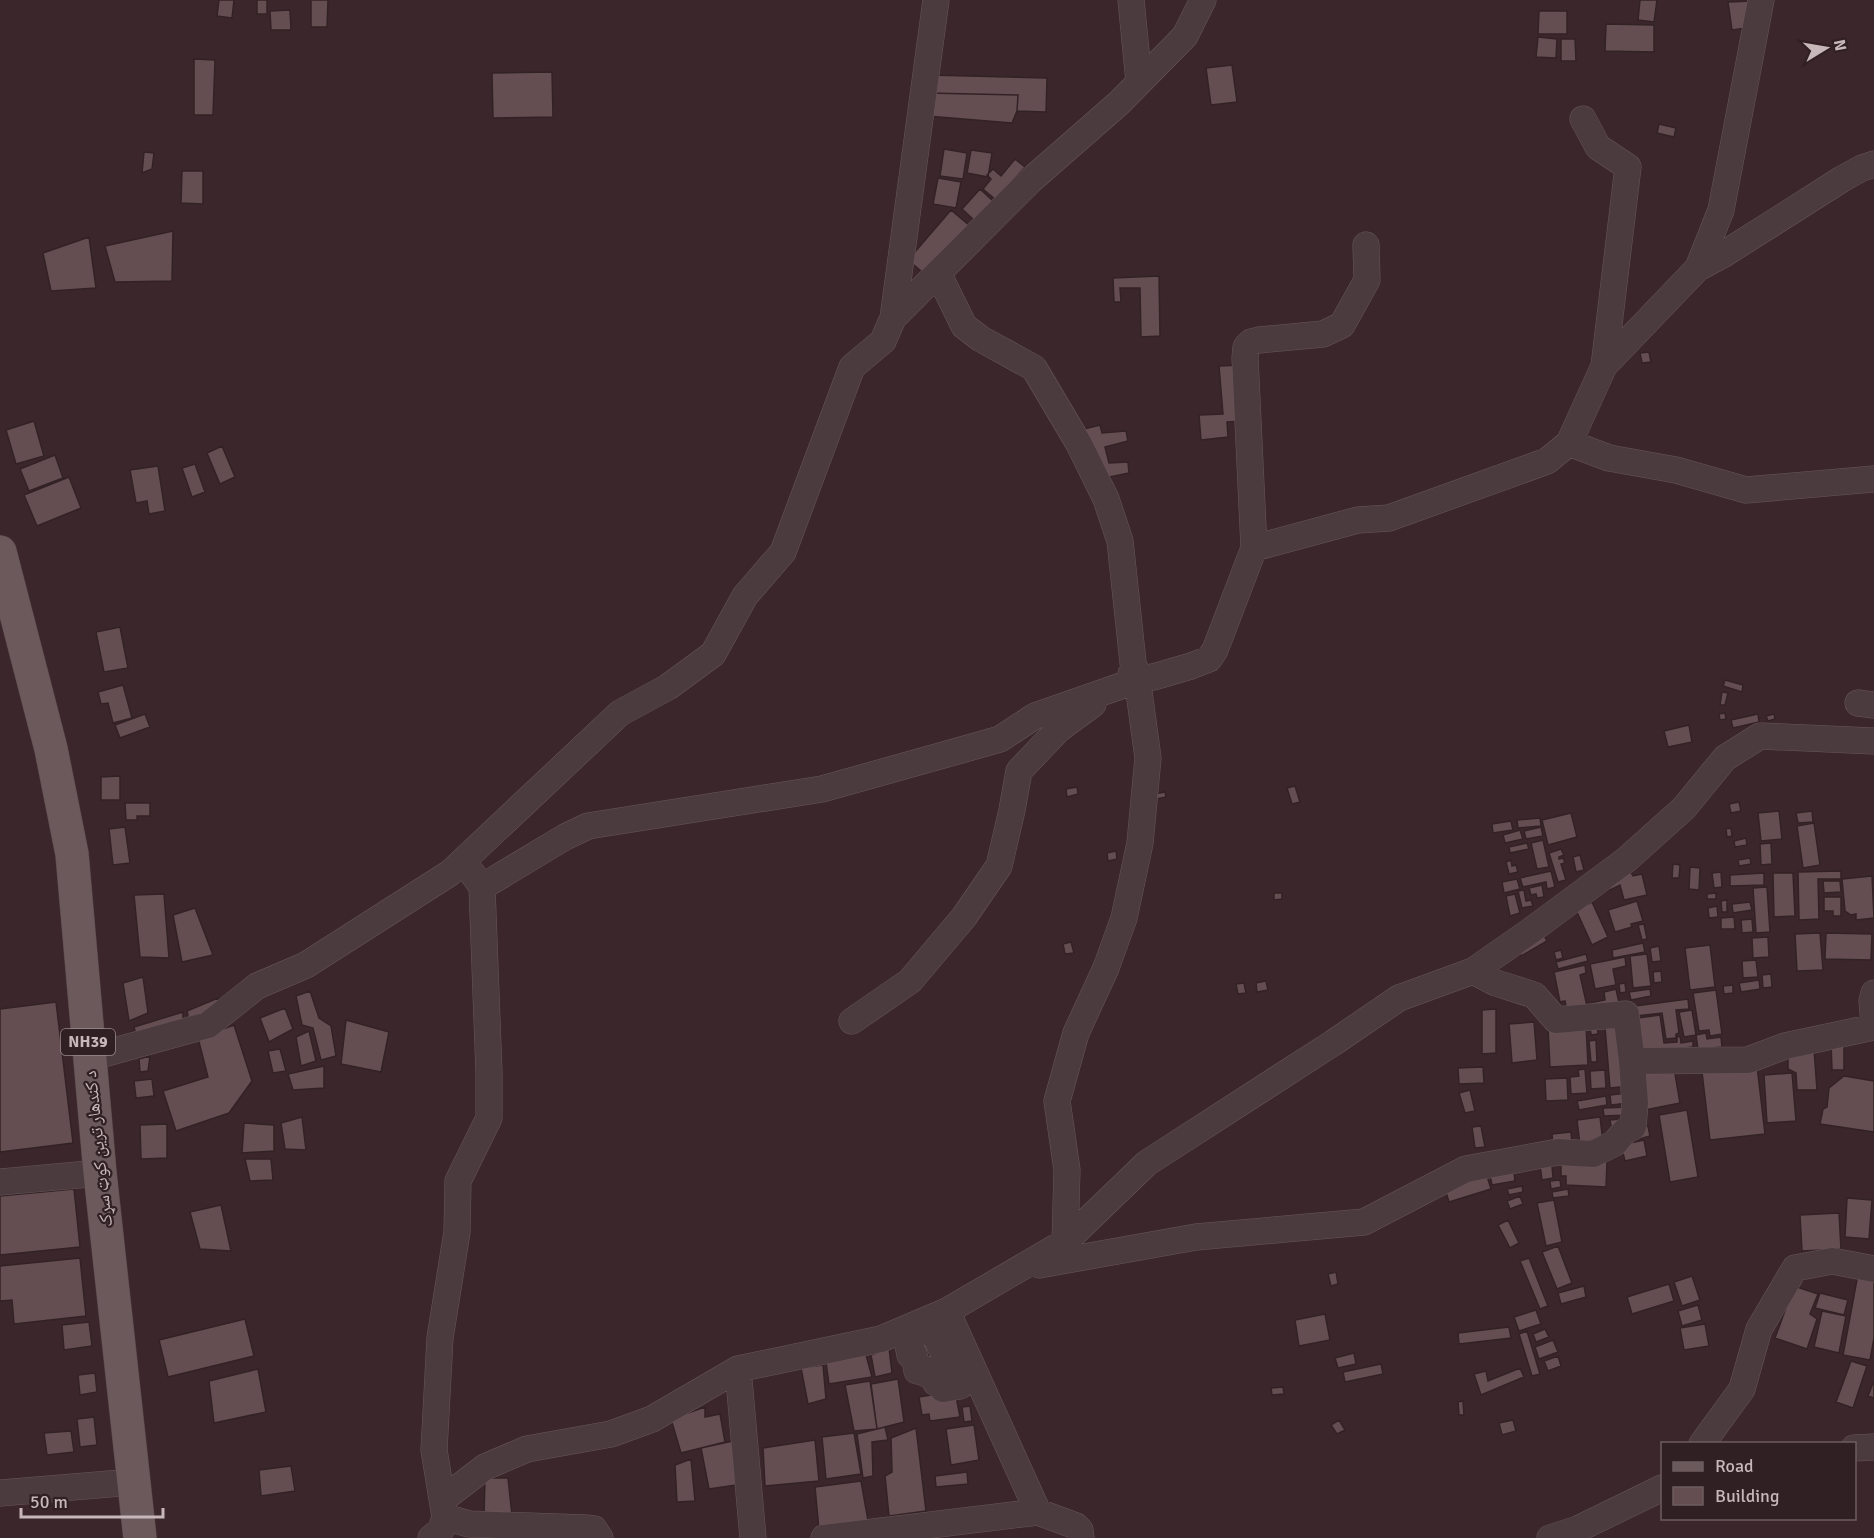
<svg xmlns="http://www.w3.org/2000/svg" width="1874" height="1538" font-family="Signika,'Noto Naskh Arabic',sans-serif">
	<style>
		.building { fill: #654e52; stroke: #332225; stroke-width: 1.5 }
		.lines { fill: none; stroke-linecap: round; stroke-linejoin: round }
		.minor-casing { stroke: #675659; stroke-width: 27 }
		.major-casing { stroke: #554447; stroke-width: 34 }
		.minor { stroke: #4c3b3e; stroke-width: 26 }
		.major { stroke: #6b595c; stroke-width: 33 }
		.labels { text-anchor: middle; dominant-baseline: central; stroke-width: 4.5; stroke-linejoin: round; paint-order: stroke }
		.shield { fill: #312023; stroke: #9a8a8c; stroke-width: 1.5 }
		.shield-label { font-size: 16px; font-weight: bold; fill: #c7b7b9 }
		.street-label { font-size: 18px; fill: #c7b7b9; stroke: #312023 }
	</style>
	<rect width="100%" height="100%" fill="#3b272b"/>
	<path class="building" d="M219 0H234L232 18 217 16Z
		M257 0H267V14H257Z
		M311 0H328L327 27H311Z
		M1640 0H1657L1654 22 1638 20Z
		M1752 1 1753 27 1732 30 1728 2Z
		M290 10 291 30H271L270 11Z
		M1539 11H1567V34H1538Z
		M1606 24 1654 25V52L1605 51Z
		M1538 37 1557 39 1556 58 1536 57Z
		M1561 39H1575L1576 61H1561Z
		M194 59 215 60 213 115H194Z
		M1232 65 1237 102 1211 105 1206 68Z
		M552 72 553 117 493 118 492 73Z
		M928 75 1047 78 1046 112 1017 111 1018 95 927 93Z
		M927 93 1018 95 1017 111 1012 123 927 116Z
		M1659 124 1676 128 1674 137 1657 133Z
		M944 149 967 153 963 179 940 176Z
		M971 150 992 153 988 177 967 173Z
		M144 152 154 153 152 169 142 173Z
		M1015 159 1025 167 996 200 983 189 991 179 987 175 993 169 1001 176Z
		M182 171H203V204L181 203Z
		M938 178 961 182 956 208 933 204Z
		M980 189 993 201 975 221 962 209Z
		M951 210 970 226 927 276 908 260Z
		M173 231 172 281 115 282 105 246Z
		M89 237 96 288 51 291 43 253Z
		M1159 276 1160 336 1141 337 1140 288H1120L1121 302H1114L1113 278Z
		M1649 352 1651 362 1642 363 1640 353Z
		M1242 365 1246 421 1227 422 1228 437 1201 440 1199 415 1223 414 1219 366Z
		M34 421 44 456 16 464 6 430Z
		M1100 425 1102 433 1126 431 1128 441 1105 447 1109 463 1128 462 1129 473 1100 479 1084 429Z
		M222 446 235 477 220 484 207 453Z
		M55 455 63 478 29 491 20 469Z
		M195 464 205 492 192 497 182 468Z
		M158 466 165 511 149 514 147 501 136 503 130 470Z
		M69 477 81 508 37 526 24 495Z
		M120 627 128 668 104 672 96 632Z
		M1725 680 1743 685 1742 692 1723 686Z
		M123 685 132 718 113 723 108 703 101 704 98 692Z
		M1722 692 1728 693 1725 705H1720Z
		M1725 713 1726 719 1720 720 1719 714Z
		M145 714 150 727 120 738 115 725Z
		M1758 714 1759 722 1733 728 1731 720Z
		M1774 714 1775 719 1768 721 1766 716Z
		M1689 725 1692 742 1668 747 1664 731Z
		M120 776V800H101V777Z
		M1295 786 1300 802 1292 804 1287 788Z
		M1077 787 1078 794 1067 797 1066 789Z
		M1165 792 1166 797 1156 799 1155 794Z
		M1739 802 1741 811 1731 813 1729 804Z
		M125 803H150V816H137V820H126Z
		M1779 811 1782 839 1761 841 1758 813Z
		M1812 811 1813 822 1798 823 1796 813Z
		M1571 813 1577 837 1548 845 1542 820Z
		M1540 818 1541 826 1518 828 1517 820Z
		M1511 821 1513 830 1493 833 1492 824Z
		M1814 823 1820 865 1803 868 1797 826Z
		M125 827 130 863 113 865 109 829Z
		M1541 827 1543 836 1526 839 1524 831Z
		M1731 828 1732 836 1727 837 1726 829Z
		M1520 830 1523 839 1505 843 1503 835Z
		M1746 838 1747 845 1735 847 1734 841Z
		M1543 840 1549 867 1537 869 1531 843Z
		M1527 843 1529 849 1510 853 1509 847Z
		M1771 843 1772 864 1761 865 1760 844Z
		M1561 849 1564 855 1559 857V859L1563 858 1565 863 1561 864 1566 880 1558 882 1549 853Z
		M1116 851 1117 859 1108 861 1107 853Z
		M1580 855 1584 870 1576 872 1573 857Z
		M1750 858 1751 864 1739 866 1738 860Z
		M1511 860 1512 866 1516 865 1518 872 1509 874 1506 862Z
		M1673 864 1680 865 1679 878H1672Z
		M1690 867 1700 868 1699 890 1689 889Z
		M1629 869 1633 876 1642 874 1647 895 1624 900 1620 885 1610 890 1605 882Z
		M1551 871 1555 887 1547 889 1546 882 1523 887 1520 878Z
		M1841 871V879H1818L1819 919 1799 920 1798 872Z
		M1721 872 1722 887 1714 888 1712 873Z
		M1764 873V885L1730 886V875Z
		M1773 873H1793L1795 916 1774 917Z
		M1872 876 1874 918 1856 920V914L1851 915 1845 911 1842 879Z
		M1517 879 1520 889 1504 893 1502 882Z
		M1823 881H1840L1841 892 1824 893Z
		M1542 885 1544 897 1537 898 1536 894 1531 895 1529 888Z
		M1767 887 1770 932 1756 933 1753 888Z
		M1524 890 1526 901 1531 900 1533 906 1522 908 1518 891Z
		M1274 893H1282V899L1274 900Z
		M1716 893V899H1707V894Z
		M164 894 169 958 140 957 134 895Z
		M1515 894 1520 913 1510 916 1506 896Z
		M1824 897H1841V916H1833V911H1824Z
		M1727 900V912H1722L1721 901Z
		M1637 901 1643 921 1631 924 1632 927 1615 932 1608 910Z
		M1592 902 1608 937 1592 945 1576 910Z
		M1750 902 1752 910 1733 913 1732 904Z
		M1717 906 1718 917 1709 918 1708 908Z
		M195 908 213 955 182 962 173 915Z
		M1734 917 1735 929H1721V918Z
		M1752 919 1753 932 1742 933 1741 920Z
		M1644 924 1647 939 1642 940 1638 925Z
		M1542 932 1547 941 1521 956 1516 947Z
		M1820 933 1823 970 1797 971 1795 934Z
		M1826 933 1872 934 1871 960 1825 959Z
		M1768 937 1769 957 1753 958 1752 938Z
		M1071 942 1074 953 1065 954 1063 944Z
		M1643 943 1645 952 1613 958 1612 950Z
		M1710 945 1715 987 1690 990 1685 948Z
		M1659 946 1661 961 1652 962 1650 948Z
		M1561 950 1563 958 1556 960 1554 952Z
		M1586 954 1588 961 1558 969 1556 962Z
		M1647 954 1651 986 1633 988 1630 956Z
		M1625 957 1626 966 1613 969 1616 985 1595 989 1590 964Z
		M1756 960 1758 977 1743 978 1742 961Z
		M1585 965 1586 973 1580 975 1587 1006 1567 1011 1565 1001 1560 1002 1554 972Z
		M1661 971 1662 982 1654 983 1653 972Z
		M1771 974 1772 987 1763 988 1762 975Z
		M143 977 148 1013 129 1021 123 983Z
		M1759 980 1760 989 1741 992 1739 983Z
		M1266 981 1268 990 1257 992 1256 983Z
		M1244 983 1246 993 1238 994 1236 984Z
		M1625 983 1626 992 1620 993 1619 984Z
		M1733 985V993L1724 994 1723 986Z
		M1616 989 1620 1007 1592 1013 1590 1003 1605 1000 1604 992Z
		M1650 989 1651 996 1631 1000 1629 992Z
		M1716 990 1722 1034 1710 1036 1709 1030 1699 1031 1693 993Z
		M310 991 319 1018 331 1026 336 1056 321 1060 313 1028 302 1025 296 996Z
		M218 998 222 1009 189 1022 187 1011Z
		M1688 999 1689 1009 1676 1010 1679 1033 1676 1034V1038L1666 1039 1662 1013 1636 1016 1635 1006Z
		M56 1002 73 1143 0 1152V1009Z
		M285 1008 293 1029 269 1042 260 1018Z
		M1496 1009V1053L1482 1054V1010Z
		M1692 1010 1696 1035 1684 1037 1679 1012Z
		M183 1012V1023L136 1035 134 1027Z
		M1660 1015 1664 1043 1677 1042V1037L1680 1036 1681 1043 1693 1041V1047L1635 1054 1631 1019Z
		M346 1020 389 1032 381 1072 341 1064Z
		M1534 1022 1537 1060 1512 1063 1509 1024Z
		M1590 1024H1597L1598 1034 1591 1035Z
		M234 1025 252 1081 229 1113 176 1131 163 1091 208 1077 198 1038Z
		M1586 1025 1588 1065 1550 1067 1548 1027Z
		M1625 1025 1630 1086 1610 1088 1605 1027Z
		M309 1031 316 1061 301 1066 296 1037Z
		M1706 1033 1707 1039 1721 1037 1722 1047 1698 1049 1696 1035Z
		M1596 1040 1597 1062H1591L1589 1041Z
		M1831 1042H1844V1070H1832Z
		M280 1049 286 1071 273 1073 268 1051Z
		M1814 1049 1817 1090H1797L1796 1073 1788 1069V1050Z
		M150 1056 148 1071 140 1072 139 1059Z
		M324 1066V1088L293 1090 288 1074Z
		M1757 1066 1765 1134 1710 1140 1702 1072Z
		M1483 1067 1484 1083 1459 1084 1458 1068Z
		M1674 1068 1680 1103 1645 1110 1637 1069Z
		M1585 1069 1587 1093 1571 1094 1570 1077 1579 1076 1578 1070Z
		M1605 1070 1606 1088 1591 1089 1590 1071Z
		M1792 1073 1796 1121 1767 1123 1764 1075Z
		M1844 1076 1874 1081V1132L1820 1124 1823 1109 1827 1107 1829 1088Z
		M1567 1078 1568 1100 1546 1101 1545 1079Z
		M152 1079 154 1096 136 1098 134 1081Z
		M1470 1090 1475 1111 1465 1113 1459 1093Z
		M1628 1093 1629 1103 1611 1105 1610 1095Z
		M1606 1096 1607 1105 1579 1110 1577 1101Z
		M1629 1107V1115L1604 1116 1603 1108Z
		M1687 1110 1698 1177 1670 1182 1659 1115Z
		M302 1117 306 1150 285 1149 281 1123Z
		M1600 1117 1603 1142 1580 1145 1577 1120Z
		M1631 1118 1632 1124 1611 1126 1610 1120Z
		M244 1123 274 1125V1151L242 1153Z
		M167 1124V1158L141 1159 140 1125Z
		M1481 1126 1485 1147 1475 1148 1472 1127Z
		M1648 1126 1650 1136 1632 1141 1630 1131Z
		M1571 1132 1572 1145 1553 1146 1552 1134Z
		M1644 1140 1647 1156 1625 1161 1621 1145Z
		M245 1159H271L273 1180 250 1181Z
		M1561 1159 1607 1161 1606 1187 1566 1185V1176H1561Z
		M1540 1165H1552L1553 1178 1542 1180Z
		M1514 1172 1515 1181 1492 1185 1490 1176Z
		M1487 1176 1491 1189 1449 1202 1445 1189Z
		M1560 1180 1561 1187 1551 1189 1550 1181Z
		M1522 1186 1523 1192 1509 1195 1507 1189Z
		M74 1189 80 1247 0 1255V1196Z
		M1568 1189 1569 1196 1553 1198 1552 1192Z
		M1520 1196 1523 1204 1510 1209 1507 1201Z
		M1847 1198 1872 1200 1869 1239 1845 1237Z
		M1554 1200 1562 1242 1546 1246 1537 1203Z
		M221 1205 231 1251 200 1249 190 1212Z
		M1839 1213 1841 1249 1802 1251 1800 1215Z
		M1508 1220 1519 1243 1510 1248 1498 1225Z
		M1558 1246 1572 1283 1557 1289 1542 1252Z
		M80 1258 86 1316 14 1324 12 1300 0 1301V1266Z
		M1529 1258 1548 1306 1540 1309 1520 1261Z
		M1336 1272 1338 1284 1331 1286 1328 1274Z
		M1858 1274 1874 1281V1338L1870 1360 1843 1355Z
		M1692 1276 1700 1300 1682 1306 1674 1282Z
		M1669 1284 1674 1301 1632 1314 1627 1297Z
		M1584 1286 1586 1297 1561 1304 1558 1293Z
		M1794 1286 1818 1294 1810 1314 1817 1319 1807 1349 1775 1338Z
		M1820 1293 1848 1300 1844 1315 1815 1308Z
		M1698 1305 1702 1320 1682 1326 1678 1311Z
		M1536 1310 1541 1324 1519 1331 1514 1317Z
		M1822 1311 1846 1316 1839 1353 1814 1347Z
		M1325 1314 1330 1340 1299 1346 1295 1320Z
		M245 1319 254 1356 168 1377 159 1340Z
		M89 1322 92 1346 64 1350 62 1325Z
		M1705 1324 1709 1346 1684 1350 1680 1328Z
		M1509 1327 1511 1338 1459 1344 1458 1333Z
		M1545 1329 1549 1337 1536 1342 1533 1334Z
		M1527 1331 1540 1374 1532 1376 1519 1334Z
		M1553 1340 1558 1352 1539 1359 1535 1347Z
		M889 1348 892 1373 875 1377 871 1355Z
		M1354 1353 1356 1364 1338 1368 1335 1358Z
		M866 1355 872 1377 829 1384 826 1362Z
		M1558 1356 1561 1366 1548 1371 1544 1361Z
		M1851 1361 1867 1366 1853 1408 1836 1402Z
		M1381 1364 1383 1374 1345 1382 1343 1372Z
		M823 1365 826 1399 808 1404 801 1368Z
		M1520 1368 1524 1377 1481 1395 1474 1374 1486 1371 1488 1381Z
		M258 1369 266 1412 214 1423 209 1381Z
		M95 1373 97 1392 80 1395 78 1375Z
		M898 1379 904 1422 877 1429 871 1384Z
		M870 1381 877 1429 854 1431 845 1385Z
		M1873 1383 1874 1384V1398L1868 1396Z
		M1283 1387 1284 1394 1272 1395 1271 1388Z
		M955 1391 960 1417 930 1421 929 1414 922 1415 919 1397Z
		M1463 1401 1464 1415H1459L1458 1402Z
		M970 1406 972 1421 964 1422 962 1407Z
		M705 1407V1417L720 1414 725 1442 681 1453 671 1419Z
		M94 1417 97 1445 80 1447 77 1419Z
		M1339 1420 1345 1430 1337 1434 1331 1425Z
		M1513 1420 1516 1431 1502 1435 1499 1423Z
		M974 1425 979 1460 951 1465 946 1429Z
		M885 1427 888 1440 872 1442 873 1476 863 1478 857 1434Z
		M916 1428 926 1511 889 1516 885 1476 892 1472 891 1438Z
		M71 1431 74 1452 47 1455 44 1433Z
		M854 1433 861 1474 826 1479 822 1437Z
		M815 1440 819 1481 765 1486 763 1448Z
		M733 1441 743 1484 709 1489 701 1448Z
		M691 1459 695 1501 677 1502 675 1465Z
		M291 1466 295 1491 261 1496 259 1470Z
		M967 1472 968 1484 936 1487 935 1476Z
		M485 1478H508L512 1515H484Z
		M861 1481 869 1526 819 1530 815 1487Z"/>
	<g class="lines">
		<g class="minor-casing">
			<path id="minor" d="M1131 0 1139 82
				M1583 119 1598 147 1628 167 1604 366
				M1698 268 1724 254 1842 179 1862 168 1874 164
				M938 273 964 326 981 339 1034 368 1079 444 1106 499 1120 541 1135 681
				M893 318 936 0
				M1569 443 1609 458 1676 470 1746 490 1874 479
				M1254 548 1358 520 1389 518 1547 461 1569 443 1604 366 1698 268 1721 210 1761 0
				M1858 703 1874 705
				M482 887 565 837 588 826 822 789 947 754 1000 739 1035 716 1135 681 1157 676 1191 666 1209 659 1215 650 1254 548 1245 358 1246 347 1251 342 1259 340 1323 334 1342 325 1367 280 1366 245
				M1473 971 1496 983 1534 995 1556 1020 1626 1014 1632 1061 1748 1060 1785 1046 1874 1027
				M1874 993 1872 1001 1874 1024
				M852 1021 910 981 964 917 999 866 1012 810 1019 771 1059 729 1093 704
				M89 1058 208 1025 257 986 306 965 450 873 620 713 668 687 713 654 745 596 783 552 852 367 883 341 893 318 1031 180 1119 103 1185 36 1203 0
				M0 1182 100 1173
				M1065 1242 1067 1170 1057 1101 1076 1033 1106 968 1124 918 1140 843 1148 758 1136 670 1131 674
				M1039 1265 1196 1237 1364 1222 1466 1169 1558 1152 1593 1154 1615 1143 1625 1131 1633 1127 1635 1103 1632 1061
				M947 1311 1038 1512
				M932 1330 960 1386 943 1389 942 1382 936 1383 934 1372 926 1374 925 1369 917 1371 914 1354 910 1355 906 1335Z
				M738 1369 753 1538
				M1702 1444 1742 1389 1759 1329 1795 1268 1832 1261 1874 1269
				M1854 1448 1874 1447
				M0 1493 133 1482
				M442 1500 485 1467 527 1449 611 1434 652 1419 738 1369 881 1339 947 1311 1065 1242 1147 1163 1333 1043 1399 998 1473 971 1529 932 1626 860 1684 808 1725 758 1760 736 1874 741
				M445 1517 469 1524 586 1528 594 1529 600 1538
				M431 1538 441 1530 445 1517 434 1450 440 1338 457 1232 458 1181 489 1118V1073L482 887 472 873
				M824 1538 1038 1512 1076 1526 1080 1530 1081 1538
				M1550 1538 1578 1529 1662 1488"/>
		</g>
		<g class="major-casing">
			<path id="major" d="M0 552 51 749 72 854 100 1173 140 1538"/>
		</g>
		<use href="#minor" class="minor"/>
		<use href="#major" class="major"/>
	</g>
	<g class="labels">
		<rect class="shield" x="61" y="1029" width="54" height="26" rx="4.5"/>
		<g class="shield-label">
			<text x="88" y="1042">NH39</text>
		</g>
		<g class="street-label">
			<text transform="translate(98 1149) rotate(-96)">د کندهار ترين کوټ سړک</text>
		</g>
	</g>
	<rect x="1661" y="1442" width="195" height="78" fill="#312023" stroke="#6d5c5f" stroke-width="1.5"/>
	<rect x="1673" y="1462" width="30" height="9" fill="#6b595c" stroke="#6d5c5f" stroke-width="1.5"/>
	<text x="1715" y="1472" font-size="18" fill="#c7b7b9">Road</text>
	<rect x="1673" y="1487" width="30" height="18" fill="#654e52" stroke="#6d5c5f" stroke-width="1.5"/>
	<text x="1715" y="1502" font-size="18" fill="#c7b7b9">Building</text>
	<g transform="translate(1826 48) rotate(79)" stroke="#312023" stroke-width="4.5" paint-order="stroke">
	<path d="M0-4.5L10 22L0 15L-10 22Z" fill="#c7b7b9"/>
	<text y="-9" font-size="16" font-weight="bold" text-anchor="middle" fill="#c7b7b9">N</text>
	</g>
	<path d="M21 1508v9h142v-9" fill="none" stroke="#c7b7b9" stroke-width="3"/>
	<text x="30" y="1508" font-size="18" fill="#c7b7b9" stroke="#312023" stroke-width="4.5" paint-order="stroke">50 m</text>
</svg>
